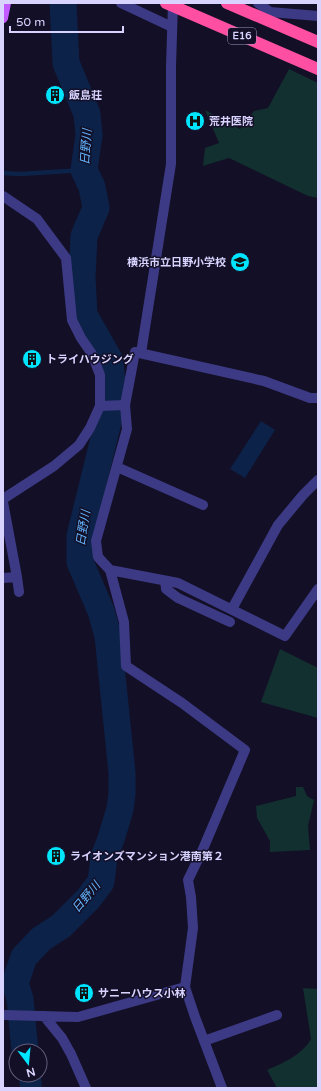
<svg xmlns="http://www.w3.org/2000/svg" width="321" height="1091" font-family="'Varela Round','Noto Sans JP',sans-serif">
	<style>
		.green { fill: #12302f }
		.water { fill: #0c2248 }
		.lines { fill: none; stroke-linecap: round; stroke-linejoin: round }
		.stream { stroke: #0c2248; stroke-width: 4.5 }
		.river { stroke: #0c2248; stroke-width: 27 }
		.minor { stroke: #3d3a85; stroke-width: 10 }
		.primary { stroke: #c25bff; stroke-width: 10 }
		.motorway { stroke: #ff4fa3; stroke-width: 12 }
		.labels { text-anchor: middle; dominant-baseline: central; stroke-width: 3; stroke-linejoin: round; paint-order: stroke }
		.shield { fill: #130f26; stroke: #9e99be; stroke-width: 1 }
		.shield-label { font-size: 10px; font-weight: bold; fill: #d9d4ff }
		.poi-label { font-size: 11px; font-weight: bold; fill: #d9d4ff; stroke: #130f26; text-anchor: start }
		.water-label { font-size: 12px; font-style: italic; fill: #62b6ff; stroke: #130f26 }
	</style>
	<rect width="100%" height="100%" fill="#130f26"/>
	<path class="green" d="M289 69 318 83V198L308 196 229 158 203 166 205 148 219 143 205 110 240 129 254 111 268 108Z
		M280 649 318 668V718L261 702Z
		M296 787H303L307 796 314 800 308 826 310 850 270 852V841L257 818 256 806 296 796Z
		M303 988 318 989V1088H277L267 1070C283 1063 302 1055 311 1039Z"/>
	<path class="water" d="M261 421 275 430 245 478 230 469Z
		M14 1024H32L38 1051H17Z
		M40 1063 42 1088H20L19 1075H40Z"/>
	<g class="lines">
		<path class="stream" d="M3 173 20 174 84 170"/>
		<path class="river" d="M25 1051 20 999 15 983 24 957 41 939 61 926 88 899 101 882 104 857 111 839 120 809 122 794V773L108 636 101 611 80 562V536L108 422 113 392 110 361 84 315 82 278 84 236 96 208 92 187 84 170 89 135 87 114 66 63 63 3"/>
		<path class="minor" d="M121 3 172 27
			M258 3 270 12 318 16
			M3 196 37 219 66 258 72 320 81 338 92 354 100 375V406L90 428 79 445 54 466 3 499
			M141 353 171 164V66L173 3
			M100 406 125 405
			M117 467 203 505
			M3 502 17 577 3 578
			M110 570 178 583 285 636 318 589
			M17 577 19 592
			M165 581 166 589 178 598 230 622
			M232 609 278 525 303 495 318 480
			M185 987 193 928 191 897 188 880 203 849 245 750 182 703 126 666 124 622 110 570 98 557 96 541 127 429 125 405 135 352 264 381 310 398H318
			M3 1015 78 1017 185 987 195 1017 222 1088
			M44 1016 62 1038 71 1054 86 1088
			M204 1041 277 1015"/>
		<path class="primary" d="M3 18 6 3"/>
		<path class="motorway" d="M166 3 318 69
			M227 3 318 42"/>
	</g>
	<defs>
		<g id="building-disc" transform="scale(1)"><circle r="9.5" fill="#00e5ff" stroke="#130f26"/><path d="M-4-6H4V6H1V3H-1V6H-4ZM-2.5-4.3h1.7v1.8h-1.7ZM.8-4.3h1.7v1.8H.8ZM-2.5-1h1.7V.8h-1.7ZM.8-1h1.7V.8H.8Z" fill="#111"/></g>
		<g id="hospital-disc" transform="scale(1)"><circle r="9.5" fill="#00e5ff" stroke="#130f26"/><path d="M-5-5h3v3.5h4V-5h3V5h-3V1.5h-4V5h-3Z" fill="#111"/></g>
		<g id="school-disc" transform="scale(1)"><circle r="9.5" fill="#00e5ff" stroke="#130f26"/><path d="M0-5L7-2L0 1L-7-2ZM-4 1L0 2.5L4 1V4Q0 6-4 4Z" fill="#111"/></g>
	</defs>
	<g fill-rule="evenodd">
		<use href="#building-disc" x="55" y="95"/>
		<use href="#hospital-disc" x="195" y="121"/>
		<use href="#school-disc" x="240" y="262"/>
		<use href="#building-disc" x="32" y="359"/>
		<use href="#building-disc" x="56" y="856"/>
		<use href="#building-disc" x="84" y="993"/>
	</g>
	<g class="labels">
		<rect class="shield" x="228" y="28" width="28" height="16" rx="3"/>
		<g class="shield-label">
			<text x="242" y="36">E16</text>
		</g>
		<g class="poi-label">
			<text x="69" y="95">飯島荘</text>
			<text x="209" y="121">荒井医院</text>
			<text x="226" y="262" text-anchor="end">横浜市立日野小学校</text>
			<text x="46" y="359">トライハウジング</text>
			<text x="70" y="856">ライオンズマンション港南第２</text>
			<text x="98" y="993">サニーハウス小林</text>
		</g>
		<g class="water-label">
			<text transform="translate(86 147) rotate(-86)">日野川</text>
			<text transform="translate(83 528) rotate(-81)">日野川</text>
			<text transform="translate(86 897) rotate(-50)">日野川</text>
		</g>
	</g>
	<rect width="321" height="1091" fill="none" stroke="#d9d4ff" stroke-width="8"/>
	<g transform="translate(28 1063) rotate(164)"><circle r="19" fill="#130f26" stroke="#625e7d"/>
	<path d="M0-3L7 15L0 10L-7 15Z" fill="#00e5ff"/>
	<text y="-6" font-size="11" font-weight="bold" text-anchor="middle" fill="#d9d4ff">N</text>
	</g>
	<path d="M10 26v6h113v-6" fill="none" stroke="#d9d4ff" stroke-width="2"/>
	<text x="16" y="26" font-size="12" fill="#d9d4ff" stroke="#130f26" stroke-width="3" paint-order="stroke">50 m</text>
</svg>
